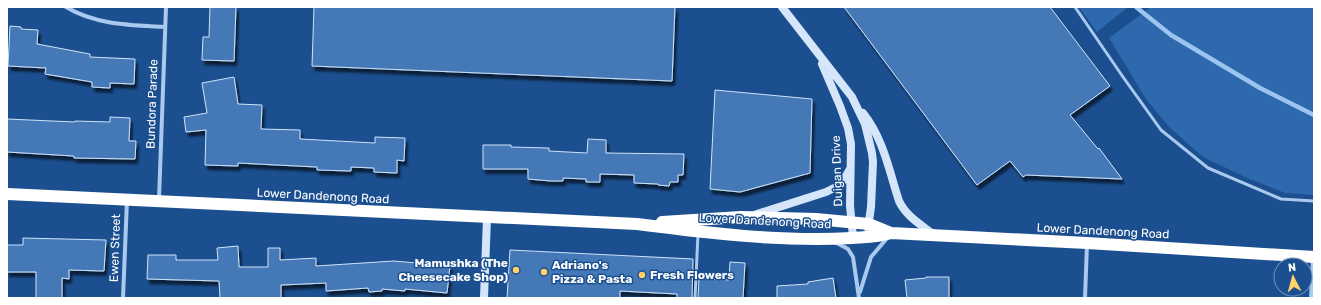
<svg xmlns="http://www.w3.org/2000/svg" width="1321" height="305" font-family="Rubik,sans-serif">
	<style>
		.green { fill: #2e69ad }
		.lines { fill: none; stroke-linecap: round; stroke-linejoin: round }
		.stream { stroke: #9cc4f0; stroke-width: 4.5 }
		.building { fill: #4478b7; stroke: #cfe3fa; filter: url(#shadow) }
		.lane { stroke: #a9c9ee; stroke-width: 3 }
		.street { stroke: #a9c9ee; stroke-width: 4 }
		.secondary { stroke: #d6e6fa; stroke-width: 8 }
		.highway { stroke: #fff; stroke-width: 12 }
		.poi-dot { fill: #ffd166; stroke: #1b4f8f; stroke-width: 1.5 }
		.labels { text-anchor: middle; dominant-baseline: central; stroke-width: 3; stroke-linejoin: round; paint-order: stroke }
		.street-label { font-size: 12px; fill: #fff; stroke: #1b4f8f }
		.poi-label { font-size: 12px; font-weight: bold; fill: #fff; stroke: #1b4f8f; text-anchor: start }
	</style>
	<defs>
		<filter id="shadow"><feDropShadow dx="2.5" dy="4.5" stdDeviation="1" flood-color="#0009"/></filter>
	</defs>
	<rect width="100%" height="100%" fill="#1b4f8f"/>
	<path class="green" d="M1079 7H1128L1097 32Z
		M1151 7H1314V195L1285 193 1245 177 1203 157 1169 127 1146 99 1109 38Z"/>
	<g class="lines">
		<path class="stream" d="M1136 7 1171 35 1260 88 1314 115"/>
	</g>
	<path class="building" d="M210 7H236L234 61 202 60 203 37H209Z
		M314 7H675L672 81 312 66Z
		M844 7H1050L1110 86 1070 115 1098 149 1099 148 1122 179 1026 175 1023 177 1010 161 977 185Z
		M10 26 21 27V29L38 30 37 44 90 54V57L135 59 134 84 110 83V88L92 87V82L45 74 46 68 8 66Z
		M234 77 238 104 262 105 261 129 300 130V139L375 143V137L405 138 404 161 397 160V173L374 172V168L351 167V171L317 170V167L277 165 238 163V166L205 165 206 130 186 132 184 117 207 113 202 83Z
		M715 90 812 99 810 173 740 192 710 189Z
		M110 117 130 118 129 141H136L135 159 74 158V156L7 152V119L75 122V121L110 122Z
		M588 139 606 140V153L684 154 683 175H678V182H670L669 186 658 185V184L634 183V175L600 174V182H586V179L563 178V181H551L528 179V169H483V145H511V147L549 148V151L587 153Z
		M23 238 106 240 104 271 69 270V279L62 278V298H36V272H7V245H23Z
		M238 246 239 267H268V248H280V260L316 258V266L394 261 450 266 447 293 405 289V291L382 289V291L369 292 368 288 326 291V283L281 285V298H220L219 281 147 279 148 255H176V260H218L217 248Z
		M510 250 693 259 692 298H677V294L620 291V298H507Z
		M730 262 745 263 743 298H698L699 278 729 280Z
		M926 277H949V298H907L905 280 926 278Z
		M833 278 836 298H777V286L808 284V282Z"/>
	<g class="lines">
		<path class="lane" d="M1075 7 1123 77 1161 130 1208 168 1281 199 1314 201
			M695 298 698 234"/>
		<path class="street" d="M66 7C96 25 131 25 165 27
			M159 199 166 7
			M835 242 848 249 853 257 859 298
			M860 292 871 257 888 237
			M123 298 127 200
			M1085 298 1087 244
			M1311 298 1313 258"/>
		<path class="secondary" d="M782 7 852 97 865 124 872 153 873 162 871 207 868 228
			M822 64 840 106 848 128 851 144 850 206 853 237
			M863 113C883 138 889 170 899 201 906 216 920 224 933 234
			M754 215 826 192 838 186 843 181 850 169
			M484 298 487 218"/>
		<path class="highway" d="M7 194 637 224C708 233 780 242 852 238 865 237 878 237 891 233L1087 243 1314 257
			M662 222 741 217 816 219 869 224 891 233"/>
	</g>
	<g class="poi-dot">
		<circle cx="516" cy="270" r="4"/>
		<circle cx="544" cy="272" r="4"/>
		<circle cx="642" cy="275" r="4"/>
	</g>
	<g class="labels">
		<g class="street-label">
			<text transform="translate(152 104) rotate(-88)">Bundora Parade</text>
			<text transform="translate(837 171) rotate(-92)">Duigan Drive</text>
			<text transform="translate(323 196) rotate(3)">Lower Dandenong Road</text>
			<text transform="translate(765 221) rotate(3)">Lower Dandenong Road</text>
			<text transform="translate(1103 231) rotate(3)">Lower Dandenong Road</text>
			<text transform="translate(115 248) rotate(-88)">Ewen Street</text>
		</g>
		<g class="poi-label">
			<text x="508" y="263" text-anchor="end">Mamushka (The<tspan x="508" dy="14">Cheesecake Shop)</tspan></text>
			<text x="552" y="265">Adriano's<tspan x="552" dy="14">Pizza &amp; Pasta</tspan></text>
			<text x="650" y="275">Fresh Flowers</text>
		</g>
	</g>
	<rect width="1321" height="305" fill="none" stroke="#ffffff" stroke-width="16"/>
	<g transform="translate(1293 277) rotate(354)"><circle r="19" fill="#1b4f8f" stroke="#7695bc"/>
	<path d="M0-3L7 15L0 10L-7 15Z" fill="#ffd166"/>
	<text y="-6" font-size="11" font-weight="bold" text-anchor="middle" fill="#ffffff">N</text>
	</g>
</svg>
